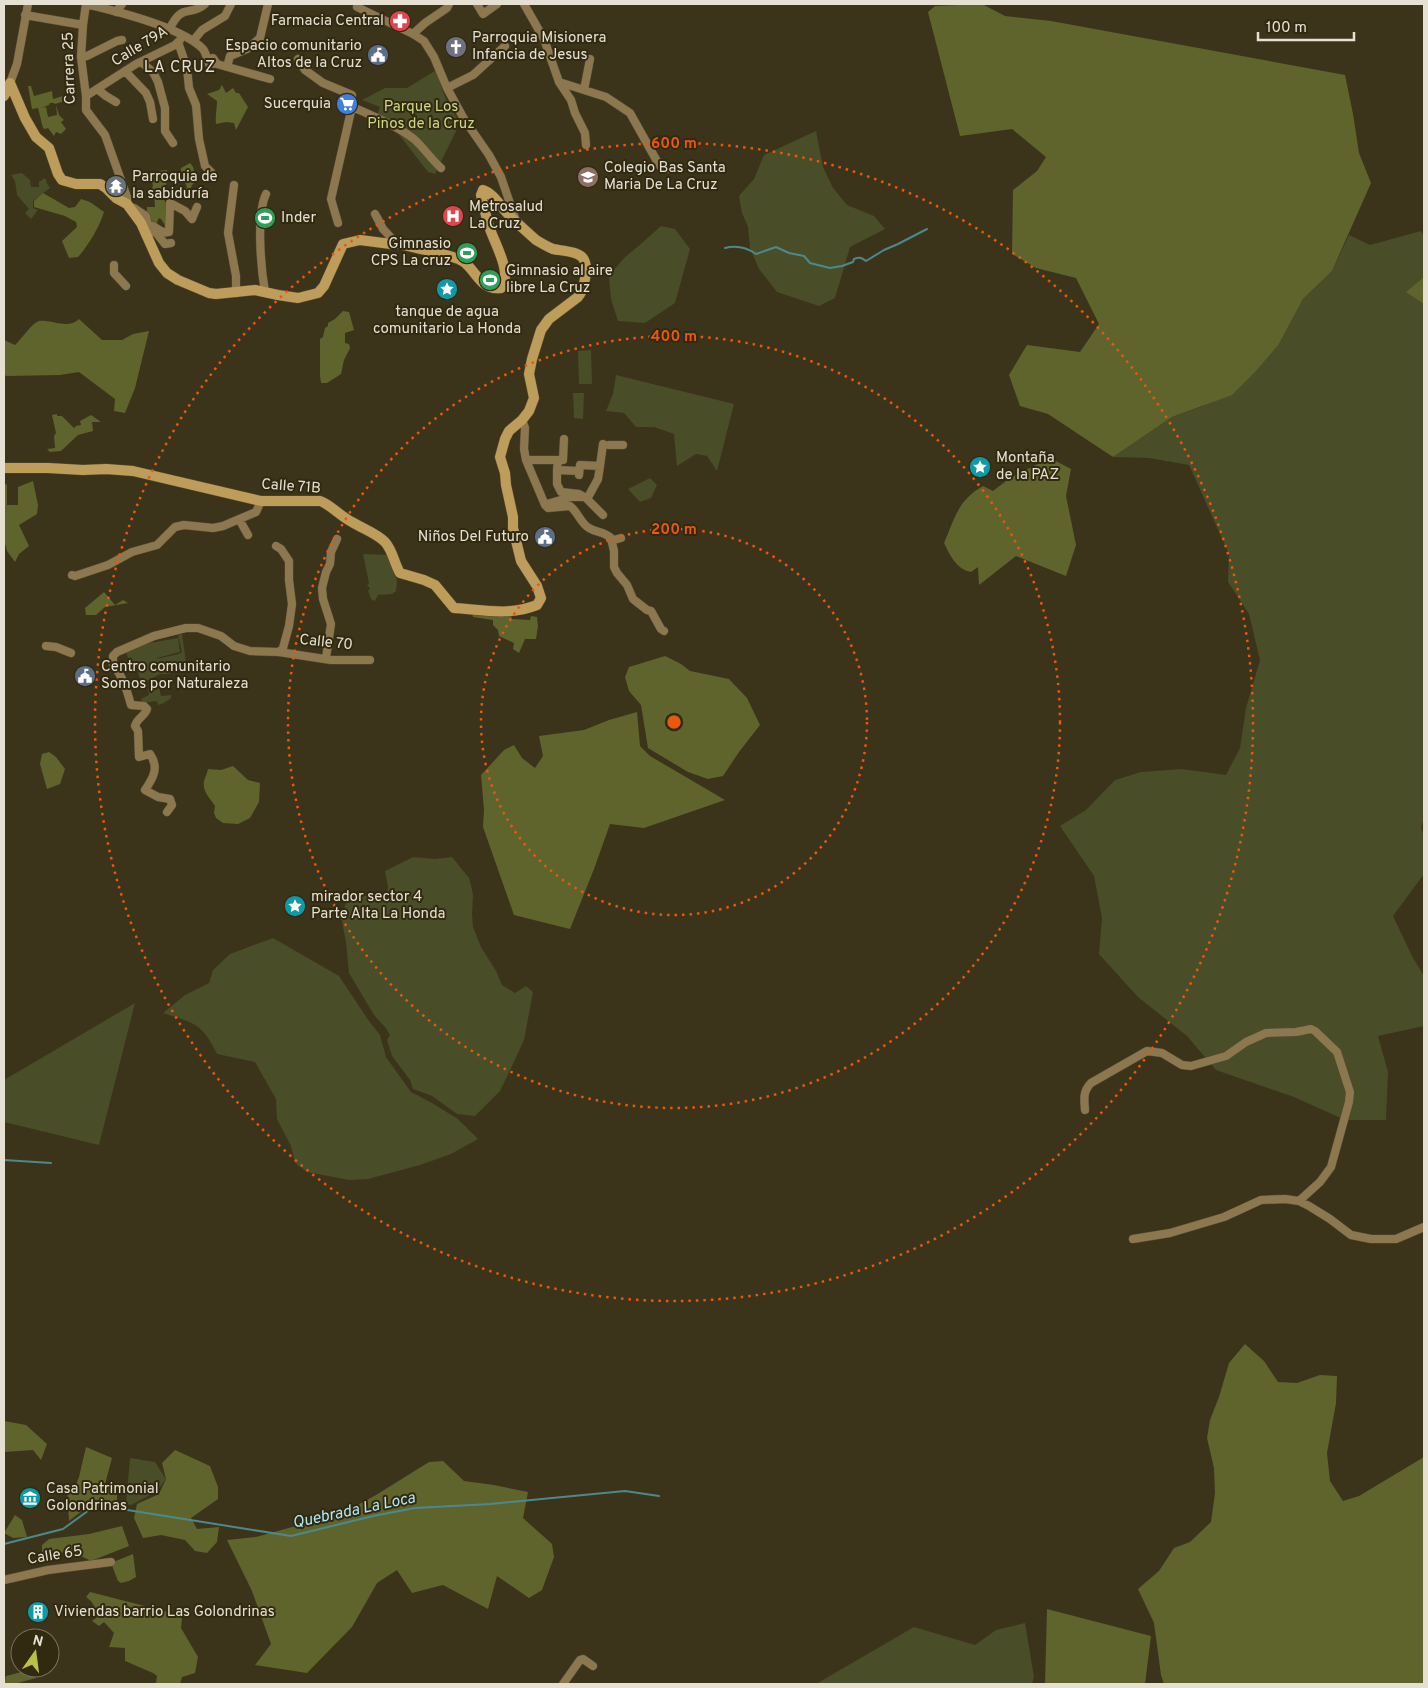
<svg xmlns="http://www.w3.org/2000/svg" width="1428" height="1688" font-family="Overpass,sans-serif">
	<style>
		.green { fill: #494d28 }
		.forest { fill: #5f642d }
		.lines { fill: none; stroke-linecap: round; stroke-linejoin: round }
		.stream { stroke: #4c898f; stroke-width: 2 }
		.street-casing { stroke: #574f38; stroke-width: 9 }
		.secondary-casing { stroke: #574f38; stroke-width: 11 }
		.street { stroke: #8d774f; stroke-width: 8 }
		.secondary { stroke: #be9c5a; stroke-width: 10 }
		.ring { fill: none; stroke: #e8590c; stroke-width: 2.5; stroke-dasharray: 2.5 5 }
		.labels { text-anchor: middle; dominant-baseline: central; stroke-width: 4; stroke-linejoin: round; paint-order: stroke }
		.poi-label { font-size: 15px; fill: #e5e0d2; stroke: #322911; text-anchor: start }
		.street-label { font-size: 15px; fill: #e5e0d2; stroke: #322911 }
		.park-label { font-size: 15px; fill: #cfd884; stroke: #322911 }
		.neighbourhood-label { font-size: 16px; letter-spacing: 1px; fill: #e5e0d2; stroke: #322911 }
		.water-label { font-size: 16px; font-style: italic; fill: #aceaf7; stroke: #322911 }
		.centre { fill: #e8590c; stroke: #322911; stroke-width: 2.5 }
		.ring-label { font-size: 15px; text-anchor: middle; font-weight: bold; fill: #e8590c; stroke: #322911; stroke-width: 4; stroke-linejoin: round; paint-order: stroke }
	</style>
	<rect width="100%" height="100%" fill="#3c331b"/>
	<path class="green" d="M438 69C439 91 449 104 460 123L435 174 428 172 397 132 375 119 380 107 362 100 385 88H407Z
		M816 131 823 167 833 188 847 205 874 216 885 229 850 247 835 298 819 306 777 292 759 269 750 248 748 227 742 213 739 196 754 179 764 155Z
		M22 173 30 180 31 187H39V181H41L44 178 47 181 46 182 50 188 33 201V208L38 210 31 219 25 213 29 209 17 195 15 181 11 175Z
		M661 226 675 229 690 249 675 303 645 323 618 321 611 299 609 276 624 258 642 243Z
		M1421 231 1424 237V277L1407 292 1424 304V817L1421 828 1424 836V874L1393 916 1412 956 1424 976V1026L1378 1036 1388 1072 1386 1120H1345L1294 1097 1216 1070 1187 1036 1138 997 1099 954 1102 918 1094 876 1060 826 1086 810 1115 780 1141 772 1182 769 1226 775 1240 748 1246 708 1260 660 1249 614 1228 582 1229 554 1189 465 1149 458 1113 457 1172 417 1203 406 1279 344 1303 299 1332 271 1349 235 1370 245Z
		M591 350 592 384H579L578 351Z
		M616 375 734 404 717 471 707 456 696 454 677 466 674 434 654 427H636L624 413 606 411 613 394Z
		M573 393H584L583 419 574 418Z
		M650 478 657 485 651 498 640 502 628 489Z
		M363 554 390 555 397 581 396 591 392 594 378 595 375 601 371 599 368 591 370 588 367 586 369 583Z
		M182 634 187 669 168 674H160L147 681H141L137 669 134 670 125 651 144 644 178 638 180 652 153 659 136 660 161 658 179 654 182 652 178 635Z
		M159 687 161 696 171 695V698L164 703 158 705 157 701 148 702 146 704 142 703 141 699 149 695 148 689Z
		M413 857 435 859 452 857 469 878 471 885 473 895 472 914 473 927 481 947 496 971 502 985 515 993 526 986 533 992 524 1040 512 1066 500 1091 475 1116 457 1114 432 1096 413 1089 410 1080 392 1056 387 1040 390 1035 385 1027 374 1015 349 973 346 942 342 922 345 905 352 897 361 894C370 897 379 901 387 896L388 887 385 871Z
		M273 938 339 976 369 1021 380 1035 386 1057 411 1092 432 1103 458 1119 478 1139 451 1154 420 1165 368 1179 349 1180 307 1172 295 1163 291 1146 277 1119 276 1099 255 1062 217 1054C202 1023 194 1023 163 1013L185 995 209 983 213 970 230 954Z
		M135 1003 99 1145 4 1122V1080Z
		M130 1458 155 1462 166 1479 156 1492 131 1505 126 1504Z
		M1025 1623 1034 1677 1032 1684H816L914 1627 975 1645 996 1630Z"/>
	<path class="forest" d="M982 4 1005 16 1051 21 1345 75 1353 114 1359 153 1371 183 1332 271 1303 299 1279 344 1255 372 1232 395 1172 417 1113 457 1048 414 1020 406 1009 375 1027 345 1080 352 1099 324 1076 278 1036 268 1012 254 1013 190 1037 171 1046 157 1012 129 960 136 928 12 935 6Z
		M222 85 226 93 233 88 236 93H239L248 107 236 130 234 123 226 122 216 124C215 116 217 109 217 101L207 94 219 90Z
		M28 86H31L34 96 52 91 53 99 63 96 65 101 55 104 54 103H50L49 105 41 108 46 107 48 117 57 115 56 105 59 115 64 120 61 122 66 129 61 134 56 132 54 136 48 128 45 129 43 128 38 108 32 109Z
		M190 163C191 164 192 165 193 167 195 171 193 176 195 181H196L192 185 188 196 179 200 180 193 183 192 187 187 184 180H181L179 172H181V168Z
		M167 170 168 176 163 198 168 207 166 227 161 219 159 218 157 222 158 225H151L147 215V207H155L154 193 150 192 153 186 149 172Z
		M43 193 69 208 75 207 81 199 90 202 104 212C100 226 88 246 78 257L69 258 62 241 77 227 76 222 65 216 34 207V201Z
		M1424 277V304L1406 292Z
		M343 311 349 312 354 330 345 333V343L349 344 350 348 344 360 341 374 327 383H321L320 376V339L323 337 325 328 328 326V323L335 319Z
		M79 319 102 340H122L133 334 149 331 135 388 125 413 114 411 115 399 79 372 60 375 6 376 4 374V340L15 345C21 339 31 325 37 322 47 317 67 331 79 319Z
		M57 414V416H62L74 428 76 426 81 425 80 421 91 415 101 422H92L93 431 78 435 61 451 50 452 47 449 55 448 54 436 56 433 52 415Z
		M1050 458 1071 469 1066 496 1076 545 1066 576 1016 556 979 585 978 567 971 572C956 569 950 555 944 543 955 518 958 500 983 486L993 491 1010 478Z
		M33 481 38 505 37 514 19 525 29 546 19 554 15 562 7 551 4 540V485L7 484V505H18V487Z
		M104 592 115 605 123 600 128 603 105 607 96 615H86L85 608Z
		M471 607 511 615 512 619 530 620 531 616 537 617 538 626 536 639H525L519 653 513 649 514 643 499 636 498 630 493 625V620L473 617Z
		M665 656 681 664 690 671 729 679 747 698 760 725 739 752 723 776 708 779 688 772 648 748 641 705 629 691 625 677 629 667Z
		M637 712 640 746 650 756 725 800 644 828 610 824 594 869 570 929 514 915 483 827 484 810 481 775 504 750 514 745 522 758 535 768 543 756 539 736 584 730 609 720Z
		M49 752 56 757 65 769 60 784 47 789 40 764 42 754Z
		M233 766 248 780 260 783 259 802 250 818 238 824 223 823 216 818 214 813 215 806C210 798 202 791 204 781 205 777 207 774 208 769L221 770Z
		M1245 1344 1264 1361 1278 1382 1297 1383 1320 1375 1337 1376 1336 1403 1327 1453 1330 1481 1343 1501 1359 1496 1424 1457V1684H1164L1161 1675 1154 1623 1138 1589 1159 1571 1174 1548 1190 1542 1211 1522 1215 1493 1214 1468 1207 1438 1210 1420 1219 1397 1229 1363Z
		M4 1421 26 1425 47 1444 41 1460 33 1450 4 1452Z
		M86 1447 112 1458 105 1484 117 1491V1505L91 1504 69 1521 67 1486 75 1487 79 1477Z
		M175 1450 210 1466 218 1487V1499L191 1518 197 1529 219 1527 217 1542 207 1553 195 1551 185 1540 161 1535 143 1538 134 1518 137 1504 159 1494 166 1479 162 1463Z
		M443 1461 464 1481 494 1485 528 1492 523 1518 552 1544 554 1557 542 1590 529 1598 497 1576 488 1609 443 1585 412 1593 397 1570 377 1583 352 1627 307 1673 255 1665 271 1644 252 1591 227 1540 256 1537 343 1513 376 1495 429 1462Z
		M15 1515 22 1520 27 1537 13 1538 4 1533Z
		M122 1526 129 1546 91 1561C76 1552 59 1551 42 1553V1545L49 1539 89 1534Z
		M133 1554 136 1577 129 1581 121 1583 118 1581 111 1563Z
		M90 1592 180 1615 182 1619 181 1628 198 1657 195 1673 182 1677 180 1684H159L156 1683 157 1676 153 1673 125 1661V1648L109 1647 114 1633 104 1622 99 1626 92 1621 100 1615 91 1601 86 1597Z
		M1047 1609 1151 1636 1145 1684H1045Z
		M33 1669 36 1678 14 1684H4L6 1676Z"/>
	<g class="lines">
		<path class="stream" d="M725 248C737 245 746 247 756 254L776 247 789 253 804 256 810 263 830 268 842 266 853 262 854 259C859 257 861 257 866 261L884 250 898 244 927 229
			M4 1160 51 1163
			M4 1544 63 1529 96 1505 291 1536 373 1516 415 1508 490 1504 625 1491 659 1496"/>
		<g class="street-casing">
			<path id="street" d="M477 4 483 14 497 4
				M524 4 544 39 559 82 571 100 575 113 585 133 586 145
				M357 7 413 34 424 41 434 57 447 88 464 119 489 155 501 177 516 221
				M116 12 122 4
				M25 15 83 25
				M169 30C183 1 189 18 205 4
				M413 34 425 23 447 8 449 4
				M193 41 202 30 225 16 231 4
				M178 42 187 68 189 88 196 105 199 139 205 166 211 172
				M81 57 87 56 117 41 122 40
				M298 59 305 70 323 83 352 95 351 111 331 199 338 223
				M141 62 153 72 158 82 165 108V131L173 143
				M227 67 230 56 247 49 260 38 268 4
				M125 71 146 93 150 102 153 119
				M559 82 606 97 630 113 658 163 661 167 668 169
				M10 83 17 64 28 4
				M447 88 473 75 505 46
				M97 89 106 96 116 102
				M584 90 590 59
				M86 96 136 64 175 45 180 40
				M351 111 355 108C375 117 397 126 414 139 424 148 431 159 441 168
				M234 185 228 233 236 276V293
				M127 204V197L105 135 86 110V96L81 57 83 25 86 4C116 11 182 27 203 49 206 53 207 59 209 64H213V58L217 64 270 79
				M134 208 146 216 148 225 154 231
				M378 219 375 214 383 229 396 243
				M154 230 165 244 171 243
				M147 235 154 231 153 226C158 229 163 234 169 232L170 203 185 211 192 219 197 207
				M114 265V273L126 286
				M265 292C261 269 256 215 266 194
				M522 420 525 428 524 449 526 460 545 505 548 508 570 506C578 512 581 524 589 528 597 533 603 531 611 538L614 551V567L617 573 627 585 633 599 647 610 651 611 661 629 664 631
				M609 445H623
				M526 460H558L557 470
				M558 460H563L564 439
				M600 466 603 444
				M579 471 557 470V484L561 492 579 494 584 497
				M579 475 580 465 600 466 598 479 587 499
				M547 504 571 497H585L603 515
				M239 519 248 535
				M611 538 614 540 621 538
				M276 546 281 549 289 561V580L292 604 289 626 283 648 279 652
				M72 575 75 576 108 565 132 552 157 545 175 527 184 525 213 528 223 526 256 512 261 501
				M46 646 56 647 71 653
				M326 658 331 624 323 599 322 588 326 572 330 564 331 552 337 539
				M167 812 172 805 170 799 158 797 145 790C154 777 159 767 150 754L139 757 138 731 135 726C137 718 145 716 147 709L144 706 131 705C127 691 123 676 113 665V656L117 652 154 636 186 628H198L221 636 234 646 250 651 279 652 331 660H370
				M1085 1110C1084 1099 1083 1091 1091 1083L1147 1051 1162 1053 1182 1065 1191 1066 1226 1056 1246 1042 1266 1033 1296 1032 1311 1029 1315 1031 1337 1052 1350 1092 1349 1102 1331 1167 1320 1182 1299 1201
				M1133 1239 1170 1233 1224 1217 1261 1200 1285 1199 1299 1201 1309 1206 1330 1219 1351 1235 1371 1239H1396L1424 1227
				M4 1580 48 1570 111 1562
				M563 1684 580 1660 583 1659 593 1666"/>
		</g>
		<g class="secondary-casing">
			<path id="secondary" d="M4 96 10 83
				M4 468H48L83 470 106 469 133 471 261 501H320C330 504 341 517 352 522 363 529 376 533 385 542 393 551 394 563 400 573L424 580 435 585 454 608C484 610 509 616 537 605L541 598 537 586 521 561 513 528V517L506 485 505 473 500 457 505 439 509 431 522 420 529 411 534 398 529 374 532 359 541 330 549 319 578 297C584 290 590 265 582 257 576 251 562 251 553 249 548 247 541 243 536 240 527 232 517 223 508 214 501 207 493 193 483 190L481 195C484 206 486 218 490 229 495 244 513 274 501 288 481 291 477 272 464 262 453 254 412 248 396 243L391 244 360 240 343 244 324 286 318 293 298 298 278 295 255 290 216 294 209 293 178 280 167 273 159 263 141 223 127 204 116 198 106 188 100 184H76L62 180 58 174 49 148 36 137 25 118 10 83"/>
		</g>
		<use href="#street" class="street"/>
		<use href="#secondary" class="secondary"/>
	</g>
	<g class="ring">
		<circle cx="674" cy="722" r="193"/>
		<circle cx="674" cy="722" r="386"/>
		<circle cx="674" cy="722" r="579"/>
	</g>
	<defs>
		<g id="pharmacy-disc" transform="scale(1.125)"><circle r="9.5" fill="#e0444e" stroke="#322911"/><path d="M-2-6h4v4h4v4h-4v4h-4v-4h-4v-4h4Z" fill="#fff"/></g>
		<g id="church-disc" transform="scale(1.125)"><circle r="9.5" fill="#6b7280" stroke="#322911"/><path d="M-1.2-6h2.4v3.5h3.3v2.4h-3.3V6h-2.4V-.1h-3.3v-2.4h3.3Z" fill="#fff"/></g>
		<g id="civic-disc" transform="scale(1.125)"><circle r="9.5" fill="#5c6f8a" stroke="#322911"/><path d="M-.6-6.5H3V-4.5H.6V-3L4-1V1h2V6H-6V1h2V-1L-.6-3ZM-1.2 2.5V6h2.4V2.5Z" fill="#fff"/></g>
		<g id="supermarket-disc" transform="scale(1.125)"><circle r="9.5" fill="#3f7fe0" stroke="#322911"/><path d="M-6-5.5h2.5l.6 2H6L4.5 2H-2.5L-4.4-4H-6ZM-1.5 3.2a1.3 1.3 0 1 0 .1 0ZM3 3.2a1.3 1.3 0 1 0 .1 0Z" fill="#fff"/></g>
		<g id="school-disc" transform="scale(1.125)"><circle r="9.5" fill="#8d6e63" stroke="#322911"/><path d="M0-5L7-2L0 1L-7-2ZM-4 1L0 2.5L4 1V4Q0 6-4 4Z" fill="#fff"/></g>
		<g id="temple-disc" transform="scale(1.125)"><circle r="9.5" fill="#6b7280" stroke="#322911"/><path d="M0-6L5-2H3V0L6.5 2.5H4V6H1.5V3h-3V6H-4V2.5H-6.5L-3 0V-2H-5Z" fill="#fff"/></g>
		<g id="hospital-disc" transform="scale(1.125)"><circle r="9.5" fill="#e0444e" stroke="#322911"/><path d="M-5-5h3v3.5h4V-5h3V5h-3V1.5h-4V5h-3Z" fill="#fff"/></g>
		<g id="stadium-disc" transform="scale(1.125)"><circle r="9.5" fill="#2e9e5b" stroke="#322911"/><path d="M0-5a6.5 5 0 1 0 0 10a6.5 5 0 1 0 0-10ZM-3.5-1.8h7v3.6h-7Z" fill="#fff"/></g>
		<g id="sight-disc" transform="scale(1.125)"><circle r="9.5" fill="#0f9aa8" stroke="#322911"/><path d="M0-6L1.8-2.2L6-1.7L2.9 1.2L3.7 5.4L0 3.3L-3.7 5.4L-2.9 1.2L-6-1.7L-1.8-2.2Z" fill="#fff"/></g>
		<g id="museum-disc" transform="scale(1.125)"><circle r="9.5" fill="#0f9aa8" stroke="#322911"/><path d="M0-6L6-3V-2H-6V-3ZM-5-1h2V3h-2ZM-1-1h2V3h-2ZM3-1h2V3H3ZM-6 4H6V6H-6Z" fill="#fff"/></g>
		<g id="building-disc" transform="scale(1.125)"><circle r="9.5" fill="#0f9aa8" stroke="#322911"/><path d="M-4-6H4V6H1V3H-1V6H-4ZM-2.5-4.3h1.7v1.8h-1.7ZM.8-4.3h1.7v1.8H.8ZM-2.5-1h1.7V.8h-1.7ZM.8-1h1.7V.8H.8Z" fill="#fff"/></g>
	</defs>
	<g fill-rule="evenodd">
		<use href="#pharmacy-disc" x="400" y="21"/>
		<use href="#church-disc" x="456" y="47"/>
		<use href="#civic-disc" x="378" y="55"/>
		<use href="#supermarket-disc" x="347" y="104"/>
		<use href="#school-disc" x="588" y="177"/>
		<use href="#temple-disc" x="116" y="186"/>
		<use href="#hospital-disc" x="453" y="216"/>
		<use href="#stadium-disc" x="265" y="218"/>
		<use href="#stadium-disc" x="467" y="253"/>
		<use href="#stadium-disc" x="490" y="280"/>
		<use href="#sight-disc" x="447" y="289"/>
		<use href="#sight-disc" x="980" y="467"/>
		<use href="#civic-disc" x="545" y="537"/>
		<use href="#civic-disc" x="85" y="676"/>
		<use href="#sight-disc" x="295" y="906"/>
		<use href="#museum-disc" x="30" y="1498"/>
		<use href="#building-disc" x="38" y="1612"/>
	</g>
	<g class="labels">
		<g class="poi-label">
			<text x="384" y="21" text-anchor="end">Farmacia Central</text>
			<text x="472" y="38">Parroquia Misionera<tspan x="472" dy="17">Infancia de Jesus</tspan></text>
			<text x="362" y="46" text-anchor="end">Espacio comunitario<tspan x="362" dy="17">Altos de la Cruz</tspan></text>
			<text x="331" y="104" text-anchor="end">Sucerquia</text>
			<text x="604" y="168">Colegio Bas Santa<tspan x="604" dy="17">Maria De La Cruz</tspan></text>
			<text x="132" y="177">Parroquia de<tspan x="132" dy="17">la sabiduría</tspan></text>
			<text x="469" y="207">Metrosalud<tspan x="469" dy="17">La Cruz</tspan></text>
			<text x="281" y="218">Inder</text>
			<text x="451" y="244" text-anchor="end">Gimnasio<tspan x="451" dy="17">CPS La cruz</tspan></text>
			<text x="506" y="271">Gimnasio al aire<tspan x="506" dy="17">libre La Cruz</tspan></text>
			<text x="447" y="312" text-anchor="middle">tanque de agua<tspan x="447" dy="17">comunitario La Honda</tspan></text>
			<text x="996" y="458">Montaña<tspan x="996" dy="17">de la PAZ</tspan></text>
			<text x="529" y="537" text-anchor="end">Niños Del Futuro</text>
			<text x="101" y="667">Centro comunitario<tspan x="101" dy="17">Somos por Naturaleza</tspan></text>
			<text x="311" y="897">mirador sector 4<tspan x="311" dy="17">Parte Alta La Honda</tspan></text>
			<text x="46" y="1489">Casa Patrimonial<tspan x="46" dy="17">Golondrinas</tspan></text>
			<text x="54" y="1612">Viviendas barrio Las Golondrinas</text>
		</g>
		<g class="street-label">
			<text transform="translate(140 47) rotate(-31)">Calle 79A</text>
			<text transform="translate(70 68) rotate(-92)">Carrera 25</text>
			<text transform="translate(291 487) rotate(4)">Calle 71B</text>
			<text transform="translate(326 643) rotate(6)">Calle 70</text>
			<text transform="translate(55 1556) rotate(-9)">Calle 65</text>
		</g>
		<g class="park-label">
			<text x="421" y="107">Parque Los<tspan x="421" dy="17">Pinos de la Cruz</tspan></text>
		</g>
		<g class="neighbourhood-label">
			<text x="180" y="68">LA CRUZ</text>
		</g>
		<g class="water-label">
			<text transform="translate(354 1511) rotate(-12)">Quebrada La Loca</text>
		</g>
	</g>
	<circle cx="674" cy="722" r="8" class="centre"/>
	<g class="ring-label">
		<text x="674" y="148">600 m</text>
		<text x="674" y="341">400 m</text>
		<text x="674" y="534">200 m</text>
	</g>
	<rect width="1428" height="1688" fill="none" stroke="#e5e0d2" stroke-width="10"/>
	<g transform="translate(35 1653) rotate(14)"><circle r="24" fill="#322911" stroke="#7a725e"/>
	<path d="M0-4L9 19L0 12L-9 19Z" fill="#bac045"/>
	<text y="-8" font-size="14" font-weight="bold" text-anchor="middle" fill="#e5e0d2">N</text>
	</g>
	<path d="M1258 32v8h96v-8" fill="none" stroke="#e5e0d2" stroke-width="2.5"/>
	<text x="1266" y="32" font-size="15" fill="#e5e0d2" stroke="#322911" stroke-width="4" paint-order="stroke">100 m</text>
</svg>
